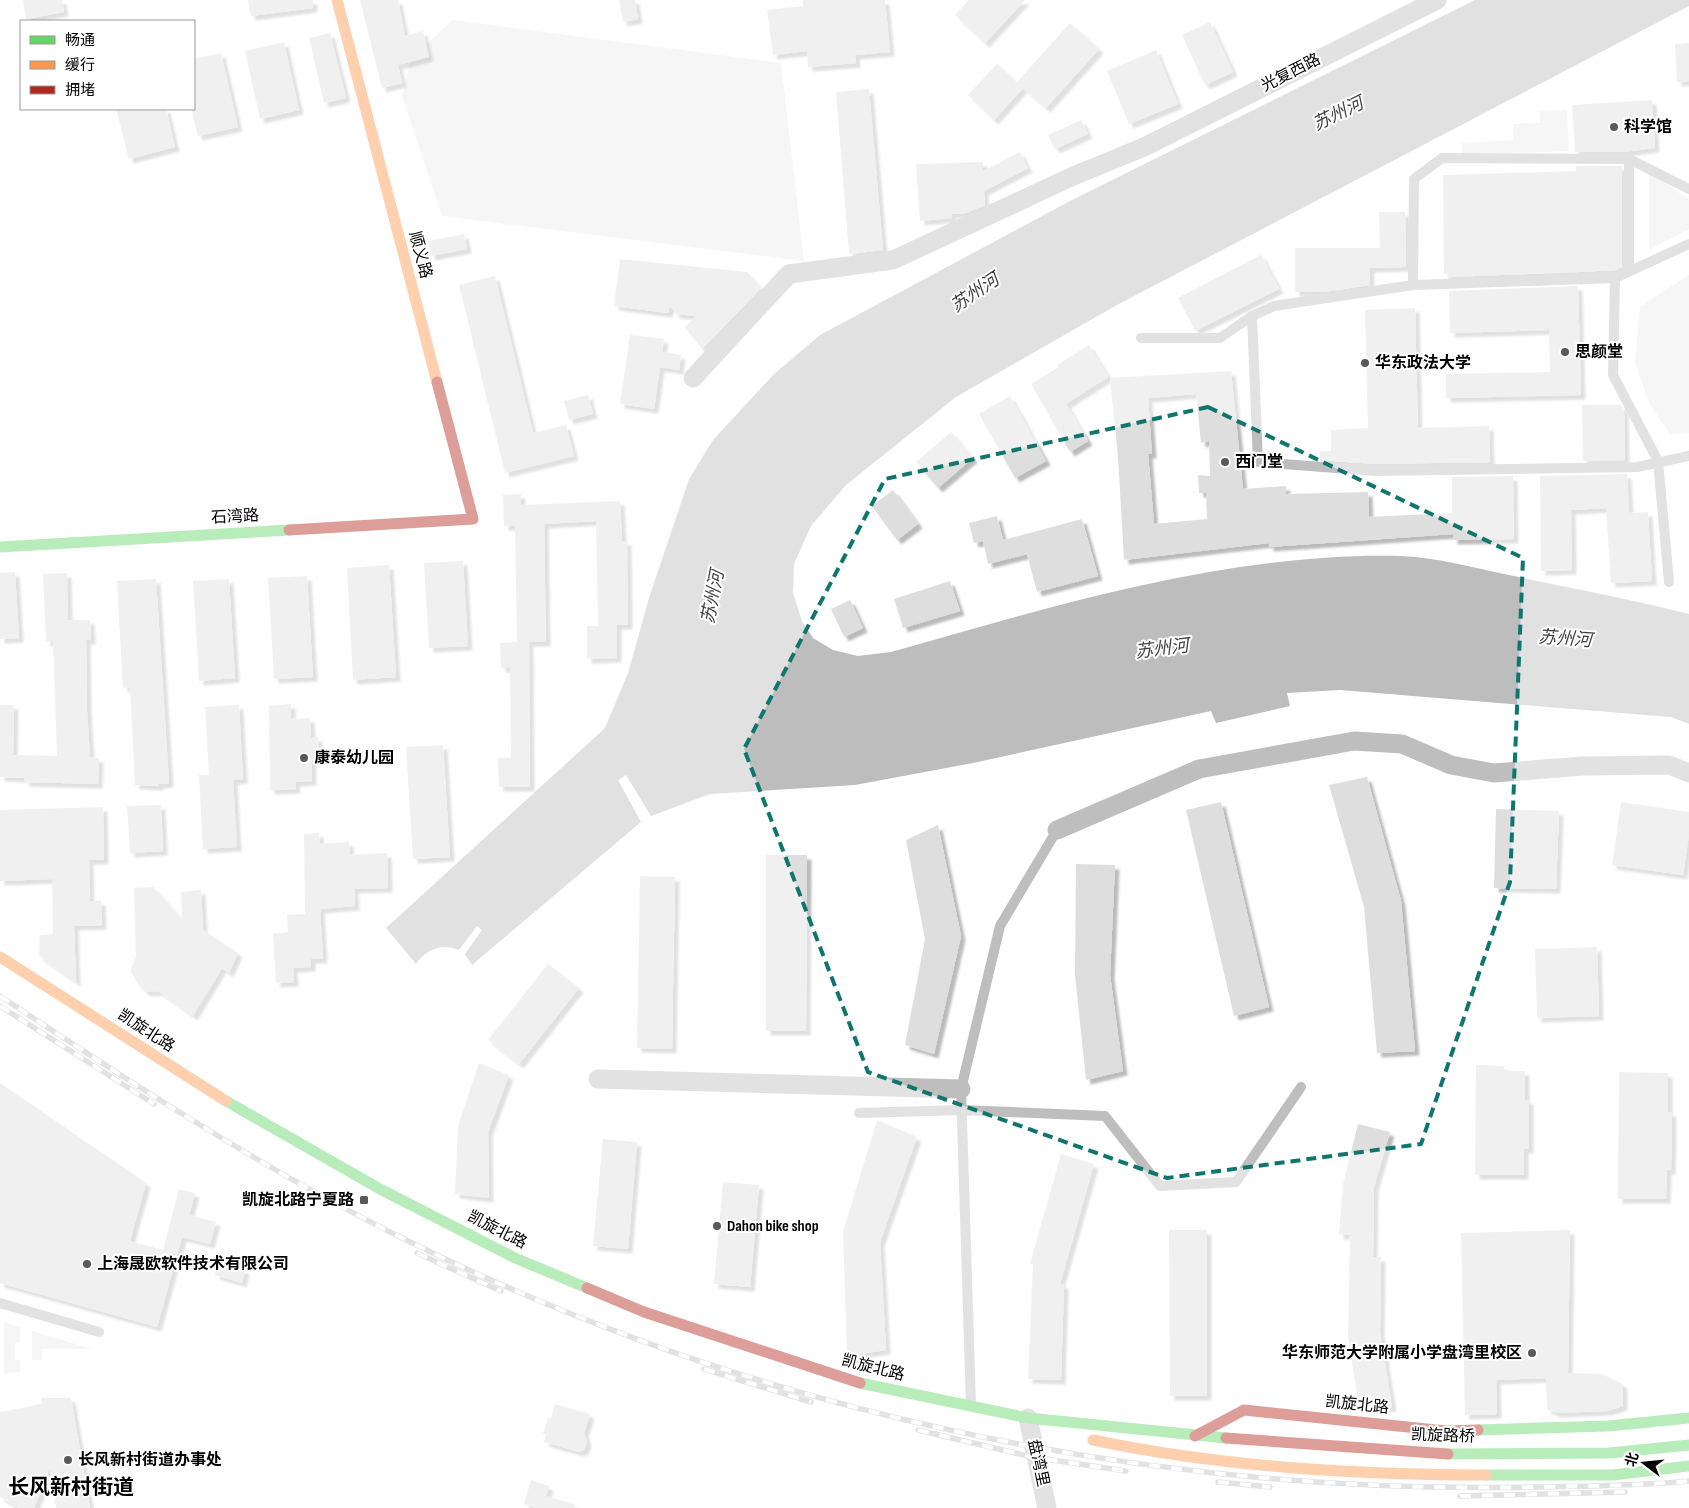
<svg xmlns="http://www.w3.org/2000/svg" width="1689" height="1508" font-family="'Sofia Sans Condensed','Noto Sans SC',sans-serif">
	<style>
		.green { fill: #ebebeb }
		.water { fill: #bdbdbd }
		.building { fill: #dedede; fill-rule: evenodd; filter: url(#shadow) }
		.lines { fill: none; stroke-linecap: round; stroke-linejoin: round }
		.lane { stroke: #bebebe; stroke-width: 10 }
		.street { stroke: #bebebe; stroke-width: 19 }
		.fast { stroke: #63d668; stroke-width: 11 }
		.slow { stroke: #ff974d; stroke-width: 11 }
		.jam { stroke: #b3261e; stroke-width: 11 }
		.rail-casing { stroke: #bebebe; stroke-width: 5.5 }
		.rail { stroke: #fff; stroke-width: 4; stroke-dasharray: 11; stroke-linecap: butt }
		.marked { fill: none; stroke: #0f766e; stroke-width: 4; stroke-dasharray: 10 6; stroke-linejoin: round }
		.poi-dot { fill: #595959; stroke: #fff; stroke-width: 2 }
		.labels { text-anchor: middle; dominant-baseline: central; stroke-width: 4; stroke-linejoin: round; paint-order: stroke }
		.street-label { font-size: 16px; fill: #000; stroke: #fff }
		.poi-label { font-size: 16px; font-weight: bold; fill: #000; stroke: #fff; text-anchor: start }
		.water-label { font-size: 18px; font-style: italic; fill: #424242; stroke: #fff }
		.district-label { font-size: 21px; font-weight: bold; fill: #000; stroke: #fff }
	</style>
	<defs>
		<filter id="shadow"><feDropShadow dx="4.5" dy="4.5" stdDeviation="1" flood-color="#0004"/></filter>
	</defs>
	<rect width="100%" height="100%" fill="#fff"/>
	<path class="green" d="M452 20 781 63 804 261 442 216 402 96 411 60Z
		M1567 110 1569 151 1462 155V143L1513 140V124L1540 123V111Z
		M1649 171 1689 200V229L1649 250Z
		M1689 275V433L1670 434 1650 405 1635 363 1640 307Z
		M4 1322 20 1327V1343H15V1360H20V1372L4 1374Z
		M32 1331 92 1349H42V1360H32Z"/>
	<path class="water" d="M1475 0H1689V6L1115 306 956 397 846 485 811 526 794 564 793 593 802 621 813 638 833 650 858 656 891 652C1052 606 1232 552 1400 556 1435 557 1475 568 1509 575 1569 588 1630 599 1689 614V724L1671 717 1340 690 1287 693 1290 706 1216 723 1211 711 973 763 855 785 710 794 651 816 626 775 618 780 641 822 472 965 465 954 482 930 477 926 459 950C441 943 427 949 416 964L386 928 605 728 628 673 649 598 689 479 713 440 773 375 820 335 1072 200Z"/>
	<path class="building" d="M23 0H62L64 12 26 19Z
		M248 0H313V8L251 16Z
		M360 0H398L405 36 423 31 429 57 398 65 402 83 382 88Z
		M619 0H635L638 19 623 22Z
		M803 0H885L890 52 855 55 856 63 808 67 807 51 773 55 767 10 803 6Z
		M969 0H1025L985 43 955 15Z
		M1210 22 1233 72 1205 85 1182 35Z
		M1070 23 1099 49 1046 108 1017 82Z
		M330 33 346 98 324 103 309 38Z
		M284 42 299 110 260 119 245 51Z
		M1689 43V81L1677 82 1675 44Z
		M1156 50 1178 104 1129 124 1107 71Z
		M221 53 238 127 198 136 191 109H194V59Z
		M997 64 1023 88 994 120 968 95Z
		M869 89 883 250 849 254 836 92Z
		M1652 100 1655 148 1623 152H1575L1572 105Z
		M116 109H166L175 147 129 159Z
		M1081 120 1088 134 1055 149 1048 135Z
		M1020 152 1028 168 984 191 985 205 966 213 952 214V218L920 221 916 164 983 162V171Z
		M1576 166H1622V267L1616 270 1578 272 1448 277V274H1444L1443 175 1576 171Z
		M1379 212H1405L1406 267 1370 268V285L1324 292H1295V248H1380Z
		M464 234 467 249 431 256 428 241Z
		M1261 255 1279 289 1195 331 1178 298Z
		M620 259 747 272 761 288 702 349 685 327 696 316 676 314 670 305 668 313 614 306Z
		M495 276 533 433 566 425 574 456 505 473 459 285Z
		M1578 286 1581 395 1446 398V374L1550 372 1549 330 1450 333 1449 291Z
		M1415 308 1418 428 1489 426 1490 462 1375 464 1320 460V451H1331V430L1368 428 1365 310Z
		M630 335 664 339 662 352 681 355 679 370 660 367 654 409 620 404Z
		M1089 345 1108 377 1066 404 1088 441 1070 452 1031 384 1059 367 1057 365Z
		M1231 371 1243 489 1286 486V494L1368 492 1369 517 1452 513V477L1513 476 1514 539 1453 540V534L1269 547V543L1124 560 1118 457 1110 378ZM1196 394 1201 443 1209 441 1210 476 1198 475 1199 493H1206L1207 519 1154 524 1148 454H1152L1148 398Z
		M588 395 593 414 569 420 564 401Z
		M1010 396 1046 461 1015 478 979 414Z
		M1582 405H1621L1624 411 1625 460 1583 461Z
		M951 432 973 458 938 488 916 462Z
		M1627 474 1629 513 1648 512 1652 581 1611 583 1606 508 1571 510 1572 570 1541 571 1540 476Z
		M893 490 918 524 897 540 872 506Z
		M521 494V505L620 501 622 541H627L628 625H617V658L587 659V626H598L596 521 544 524 546 642H529L530 787H499L498 758H511L510 668H501L500 643 517 642 515 526H504L503 495Z
		M997 516 1003 540 1082 519 1098 576 1037 592 1027 554 988 564 983 541 974 543 969 523Z
		M463 561 468 646 429 648 424 563Z
		M389 565 396 677 353 680 347 568Z
		M15 572 19 638 0 639V573Z
		M67 573 68 620H90L91 640H86L87 711 90 757 99 758 98 784 24 782 25 778 0 777V705H14L13 755 57 756 53 641 46 642 43 574Z
		M307 576 313 677 274 679 268 578Z
		M156 579 169 783 159 784V786L135 785 130 687 123 688 117 581Z
		M229 579 235 678 199 681 193 581Z
		M950 581 960 611 903 628 894 599Z
		M850 600 863 628 844 637 831 609Z
		M291 704V719L310 718 311 738 318 737 319 759 312 760V781L295 782 296 789 270 790 269 706Z
		M239 705 243 779 233 780 237 847 203 849 199 775H209L205 707Z
		M443 745 450 857 413 859 406 747Z
		M1367 777 1401 901 1415 1051 1377 1053 1364 907 1329 785Z
		M1221 802 1269 1007 1234 1016 1186 810Z
		M1621 802 1689 812V834L1683 875 1612 865Z
		M161 805 163 851 130 853 127 806Z
		M103 807 104 860H89L90 901H101L102 925 74 926 76 982 39 956 40 935 53 934 52 879 0 881V810Z
		M1496 809 1559 811 1556 889 1494 888Z
		M938 825 961 936 934 1054 905 1045 925 939 906 840Z
		M319 833 320 844 349 842 350 855 387 853 388 888 354 889 355 906 320 909 323 959H311V967L293 968 294 982 276 983 273 934 288 932 287 915 305 914 304 834Z
		M766 855H807L806 1031H766Z
		M1076 864 1115 865 1110 975 1123 1071 1086 1080 1075 975Z
		M640 876 675 877 672 1049 637 1048Z
		M153 887 182 920 181 892 201 890 203 930 238 953 229 973 222 968 193 1016 158 991 146 992 137 983 130 970 136 957 134 888Z
		M1597 947 1599 1016 1537 1018 1535 949Z
		M548 964 579 988 519 1064 488 1040Z
		M479 1063 509 1075 488 1132 489 1198 455 1194 458 1126Z
		M1476 1065 1504 1066V1071H1525V1100H1529V1149H1524V1175H1475Z
		M1619 1072 1668 1073V1112H1672V1132L1671 1170H1667L1666 1199H1618Z
		M0 1083 146 1183 130 1241 163 1250 179 1189 195 1193 189 1215 216 1222 210 1244 182 1237 157 1327 0 1283Z
		M877 1120 917 1137 880 1242 886 1350 847 1356 843 1232Z
		M1358 1124 1390 1132 1374 1187 1373 1257H1381L1380 1332 1392 1407 1378 1409 1359 1407 1348 1337 1350 1235H1339L1343 1185Z
		M603 1139 637 1142 628 1249 593 1246Z
		M1061 1154 1094 1164 1060 1284H1064L1061 1380 1028 1379 1033 1264H1030Z
		M723 1182 759 1185 750 1287 714 1284Z
		M1169 1230H1207V1396H1170Z
		M1570 1230 1568 1373 1602 1374 1623 1384V1406L1607 1411 1556 1413 1547 1409 1546 1378 1496 1380 1497 1414 1465 1415 1461 1233Z
		M218 1263 245 1270 242 1283 215 1275Z
		M41 1398H71L90 1508H56L50 1468 34 1508H19L0 1497V1412L42 1404Z
		M555 1404 590 1414 584 1433 587 1442 584 1450 579 1452 544 1442 546 1434H543L548 1418H551Z
		M531 1480 549 1486 546 1496 574 1504V1508H536L524 1504Z"/>
	<g class="lines">
		<path class="lane" d="M1629 272V159
			M1615 278 1613 375 1658 461 1669 582
			M1413 285 1414 179 1442 158 1629 159 1689 189
			M1252 316 1258 462 1375 471 1637 467 1689 456
			M1141 338H1220L1252 316 1274 306 1413 285 1615 278 1689 244
			M859 1113 961 1110 1105 1116 1160 1186 1236 1182 1301 1087
			M0 1303 99 1332
			M971 1405 961 1089 1000 926 1057 830"/>
		<path class="street" d="M693 378 789 274 893 260 1071 177 1144 147 1437 0
			M1057 830 1199 769 1354 741 1402 744 1451 765 1494 773 1583 766 1669 765 1689 773
			M598 1079 961 1089
			M1028 1418 1047 1508"/>
		<path class="fast" d="M0 547 289 530
			M226 1101 380 1189 515 1258 587 1288
			M860 1383 1028 1418 1226 1438
			M1478 1430 1608 1426 1689 1418
			M1448 1454 1609 1453 1689 1445
			M1486 1475H1613L1689 1466"/>
		<path class="slow" d="M337 0 437 382
			M0 957 226 1101
			M1093 1440C1221 1467 1355 1475 1486 1475"/>
		<path class="jam" d="M289 530 473 519 437 382
			M587 1288 644 1312 860 1383
			M1195 1436 1244 1410 1446 1431 1478 1430
			M1226 1438 1448 1454"/>
		<g class="rail-casing">
			<path id="rail" d="M0 996C128 1081 257 1165 394 1234 746 1411 1142 1495 1536 1487 1587 1486 1638 1486 1689 1481
				M0 1006 154 1104
				M417 1253 501 1291
				M704 1369 811 1402
				M918 1430 1032 1457 1126 1471
				M1218 1482 1270 1487
				M1460 1496 1625 1492"/>
		</g>
		<use href="#rail" class="rail"/>
	</g>
	<path d="M0 0H1689V1508H0ZM1208 407 1523 558 1510 882 1421 1144 1167 1178 868 1072 744 749 885 479Z" fill="#fff" fill-opacity=".55" fill-rule="evenodd"/>
	<path class="marked" d="M1208 407 1523 558 1510 882 1421 1144 1167 1178 868 1072 744 749 885 479Z"/>
	<g class="poi-dot">
		<circle cx="1614" cy="127" r="5"/>
		<circle cx="1565" cy="352" r="5"/>
		<circle cx="1365" cy="363" r="5"/>
		<circle cx="1225" cy="462" r="5"/>
		<circle cx="304" cy="758" r="5"/>
		<rect x="359" y="1195" width="10" height="10" rx="2.5"/>
		<circle cx="717" cy="1226" r="5"/>
		<circle cx="87" cy="1264" r="5"/>
		<circle cx="1532" cy="1353" r="5"/>
		<circle cx="68" cy="1460" r="5"/>
	</g>
	<g class="labels">
		<g class="street-label">
			<text transform="translate(1291 73) rotate(-27)">光复西路</text>
			<text transform="translate(420 255) rotate(75)">顺义路</text>
			<text transform="translate(235 517) rotate(-3)">石湾路</text>
			<text transform="translate(146 1031) rotate(33)">凯旋北路</text>
			<text transform="translate(497 1230) rotate(27)">凯旋北路</text>
			<text transform="translate(873 1368) rotate(14)">凯旋北路</text>
			<text transform="translate(1357 1405) rotate(6)">凯旋北路</text>
			<text transform="translate(1443 1436) rotate(2)">凯旋路桥</text>
			<text transform="translate(1038 1463) rotate(78)">盘湾里</text>
		</g>
		<g class="poi-label">
			<text x="1624" y="127">科学馆</text>
			<text x="1575" y="352">思颜堂</text>
			<text x="1375" y="363">华东政法大学</text>
			<text x="1235" y="462">西门堂</text>
			<text x="314" y="758">康泰幼儿园</text>
			<text x="354" y="1200" text-anchor="end">凯旋北路宁夏路</text>
			<text x="727" y="1226">Dahon bike shop</text>
			<text x="97" y="1264">上海晟欧软件技术有限公司</text>
			<text x="1522" y="1353" text-anchor="end">华东师范大学附属小学盘湾里校区</text>
			<text x="78" y="1460">长风新村街道办事处</text>
		</g>
		<g class="water-label">
			<text transform="translate(1338 114) rotate(-26)">苏州河</text>
			<text transform="translate(975 293) rotate(-34)">苏州河</text>
			<text transform="translate(713 597) rotate(-79)">苏州河</text>
			<text transform="translate(1565 639) rotate(4)">苏州河</text>
			<text transform="translate(1162 649) rotate(-7)">苏州河</text>
		</g>
		<g class="district-label">
			<text x="71" y="1487">长风新村街道</text>
		</g>
	</g>
	<rect x="20" y="20" width="175" height="90" fill="#ffffff" stroke="#999999"/>
	<rect x="30" y="36" width="25" height="8" fill="#63d668" stroke="#999999"/>
	<text x="65" y="45" font-size="15" fill="#000000">畅通</text>
	<rect x="30" y="61" width="25" height="8" fill="#ff974d" stroke="#999999"/>
	<text x="65" y="70" font-size="15" fill="#000000">缓行</text>
	<rect x="30" y="86" width="25" height="8" fill="#b3261e" stroke="#999999"/>
	<text x="65" y="95" font-size="15" fill="#000000">拥堵</text>
	<g transform="translate(1644 1463) rotate(286)" stroke="#ffffff" stroke-width="4" paint-order="stroke">
	<path d="M0-4L9 19L0 12L-9 19Z" fill="#000000"/>
	<text y="-8" font-size="14" font-weight="bold" text-anchor="middle" fill="#000000">北</text>
	</g>
</svg>
